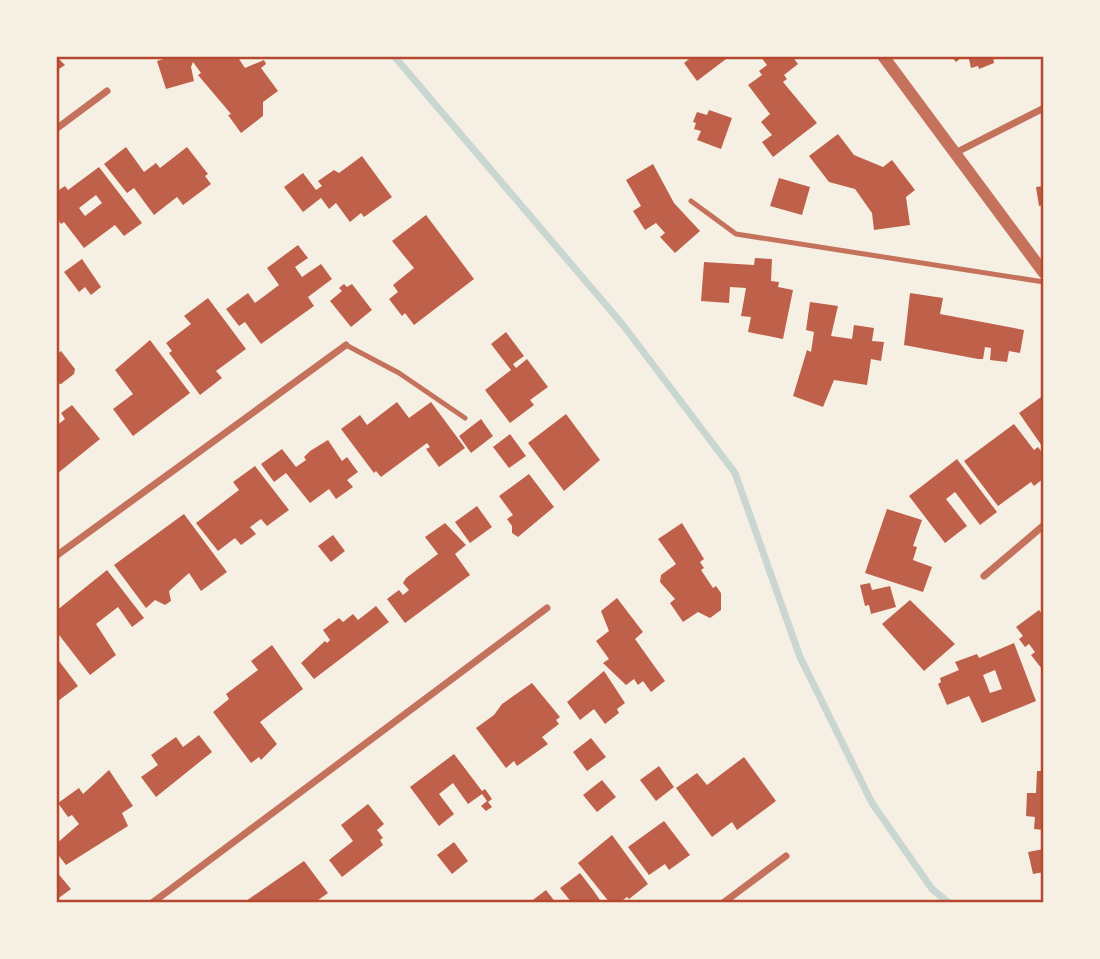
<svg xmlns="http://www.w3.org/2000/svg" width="1100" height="959" font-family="'Open Sans',sans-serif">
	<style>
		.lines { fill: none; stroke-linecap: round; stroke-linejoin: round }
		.stream { stroke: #c9d6d2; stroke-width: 7 }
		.building { fill: #bf614a; fill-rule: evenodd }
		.service { stroke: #c5725c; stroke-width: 5 }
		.minor { stroke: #c5725c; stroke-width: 7 }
		.tertiary { stroke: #c5725c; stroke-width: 12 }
		.neatline { fill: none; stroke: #b5482f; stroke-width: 2.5 }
	</style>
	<rect width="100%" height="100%" fill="#f6efe4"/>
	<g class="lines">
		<path class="stream" d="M394 56 623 325 735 473 800 657 872 803 932 889 949 903"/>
	</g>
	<path class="building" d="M56 56 65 65 56 71Z
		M173 56H237L245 68 264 60 266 64 261 68 278 91 263 102V116L241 133 228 115 231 114 198 75 201 73 193 62 191 67 194 81 166 89 157 61Z
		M693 56H730L697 81 684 63Z
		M760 56H792L798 64 784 75 787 79 783 82 817 123 773 157 762 142 772 135 761 122 770 114 748 85 762 75 759 71 767 65Z
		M951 56H993L994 63 979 69 978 66 971 68 969 59 962 57 956 62Z
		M709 110 732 118 721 149 697 140 701 131 694 129 696 123 693 122 697 112 707 115Z
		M838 134 854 155 883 167 892 160 915 190 906 197 910 225 874 230 872 213 855 189 829 182 809 156Z
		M126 147 144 172 156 163 160 168 187 147 208 174 205 176 211 184 183 205 177 197 154 215 134 188 127 193 104 164Z
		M362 156 392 197 364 217 361 213 350 222 336 203 329 209 321 198 303 212 284 187 303 173 316 190 322 186 318 181 334 170 339 173Z
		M653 164 674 203 700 231 675 253 660 237 665 233 656 223 645 230 633 211 641 206 626 180Z
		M99 167 142 223 124 236 115 225 84 248 64 222 61 224 56 217V192L65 186 68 190ZM96 195 102 203 85 216 79 208Z
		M779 178 810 187 802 215 770 206Z
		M1044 186V205L1039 206 1036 187Z
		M426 215 474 279 414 325 405 313 402 316 389 299 398 292 393 285 414 268 392 241Z
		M298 245 308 258 295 267 302 277 321 264 332 279 308 297 314 306 261 344 245 322 239 326 226 309 248 293 255 303 279 285 267 268Z
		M755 258 772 259 771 281 779 282 778 287 793 290 783 339 748 332 751 317 741 316 746 288 730 287 729 303 701 301 704 262 754 265Z
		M82 259 101 287 91 295 85 287 79 292 64 272Z
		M344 284 347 287 352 284 372 310 351 327 330 301 342 291 339 288Z
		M910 293 943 298 940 314 1024 330 1020 353 1009 351 1007 362 990 360 991 348 985 347 983 359H978L904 345Z
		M208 298 246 349 216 371 222 378 200 395 169 353 172 351 166 343 191 324 184 316Z
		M810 302 838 306 831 336 852 339 854 325 874 328 872 341 884 342 881 361 871 359 867 385 834 380 823 407 793 396 807 350 811 352 814 332 806 330Z
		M506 332 524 356 513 364 516 368 527 359 548 387 530 400 534 405 510 423 485 390 511 370 491 344Z
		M150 340 190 393 133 436 113 409 133 394 115 370Z
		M61 351 75 369 74 374 61 384 56 383V355Z
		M1044 395V449L1019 413Z
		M397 402 409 418 431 402 465 448 439 467 426 449 430 447 427 443 381 477 376 471 374 473 341 429 360 415 367 425Z
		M72 405 100 439 58 473 56 426 65 419 61 413Z
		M566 414 600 460 564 491 528 443Z
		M481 419 493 436 471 453 459 436Z
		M1014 424 1034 450 1038 447 1044 455V478L1034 486 1031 482 998 506 964 461Z
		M510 434 526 456 509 468 493 447Z
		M328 440 342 461 347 457 358 472 347 480 353 487 336 499 329 489 310 503 286 473 274 482 261 464 282 449 296 467 306 460 304 457 310 451Z
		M957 459 997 512 980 525 955 492 946 499 967 526 945 543 909 496Z
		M255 466 289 510 267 526 261 519 250 527 256 534 241 545 235 538 218 551 196 523 239 490 233 482Z
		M529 474 554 507 518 537 512 533V526L507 519 513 515 499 496Z
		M477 506 492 527 470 543 455 522Z
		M887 509 922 520 913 546 917 547 913 560 932 567 923 592 865 573Z
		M184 514 227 572 201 591 189 573 169 591 171 601 165 605 155 600 146 608 114 565Z
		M445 523 466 545 455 554 470 575 405 623 387 599 399 590 403 595 409 590 403 583 406 578 438 554 425 537Z
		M682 523 704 559 700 562 704 568 701 570 713 588 716 586 721 593V610L710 618 698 612 683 622 670 603 675 599 660 582 661 575 676 564 658 539Z
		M333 535 345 551 331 562 318 546Z
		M107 570 144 618 132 627 118 607 96 624 116 655 90 675 56 631V611Z
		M870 583 872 590 890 586 896 607 871 614 869 605 865 606 860 585Z
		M617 598 643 632 635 639 665 681 651 692 643 681 638 685 634 679 626 685 603 663 609 659 596 641 609 631 601 611Z
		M910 600 955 644 924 671 882 624Z
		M376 606 389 622 314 679 301 663 325 641 327 643 330 640 323 630 339 618 343 622 353 614 358 620Z
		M1039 610 1044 616 1042 669 1031 655 1035 652 1029 644 1025 647 1019 639 1023 636 1016 627Z
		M1014 643 1036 701 982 723 969 696 947 705 938 684 941 682 940 678 959 670 955 662 977 654 979 658ZM995 670 1002 689 990 693 983 675Z
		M272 645 303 689 260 722 277 744 261 760 259 757 251 763 213 712 229 699 226 694 258 670 251 661Z
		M56 657 78 686 58 701 56 698Z
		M604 671 625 703 617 709 619 713 605 724 594 709 580 720 567 702Z
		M532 683 560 717 556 720 559 724 542 737 548 744 517 766 514 761 506 768 476 728 494 715 502 704Z
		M199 735 212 752 156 797 141 777 158 765 151 755 176 737 183 747Z
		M591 738 606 757 587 771 573 752Z
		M454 754 482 791 485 789 492 799 488 802 492 807 486 811 481 806 487 801 482 794 468 804 453 783 439 794 454 814 439 826 410 787Z
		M744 757 776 801 737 830 732 822 712 837 676 788 697 773 707 785Z
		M659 766 674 787 656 801 640 780Z
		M109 770 133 806 122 813 128 826 66 865 56 852V844L79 824 72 815 68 817 58 803 79 788 83 794Z
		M1037 771H1044V830L1034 829 1035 817 1026 816 1027 793H1036Z
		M602 780 616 797 597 812 583 795Z
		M368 804 384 824 377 830 383 838 380 840 383 845 342 877 329 860 353 841 341 825Z
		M664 821 690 855 669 870 665 864 649 875 628 847Z
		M612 835 648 884 629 899 627 897 619 903H610L578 863Z
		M454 842 468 861 452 874 437 855Z
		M1044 849V872L1033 874 1028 852Z
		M304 861 328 893 314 903 246 901Z
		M56 871 71 889 56 900Z
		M580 873 593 890 602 903H572L560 888Z
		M546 890 556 903H529Z"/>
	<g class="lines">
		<path class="service" d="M691 201 736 234 1044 282
			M346 345 399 373 465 418"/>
		<path class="minor" d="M56 129 107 91
			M957 152 1044 108
			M56 556 346 345
			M984 576 1044 525
			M152 903 547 608
			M723 903 786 856"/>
		<path class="tertiary" d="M883 56 1044 273"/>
	</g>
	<rect width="1100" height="959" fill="none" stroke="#f6efe4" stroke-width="116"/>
	<rect x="58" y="58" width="984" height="843" class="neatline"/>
</svg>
